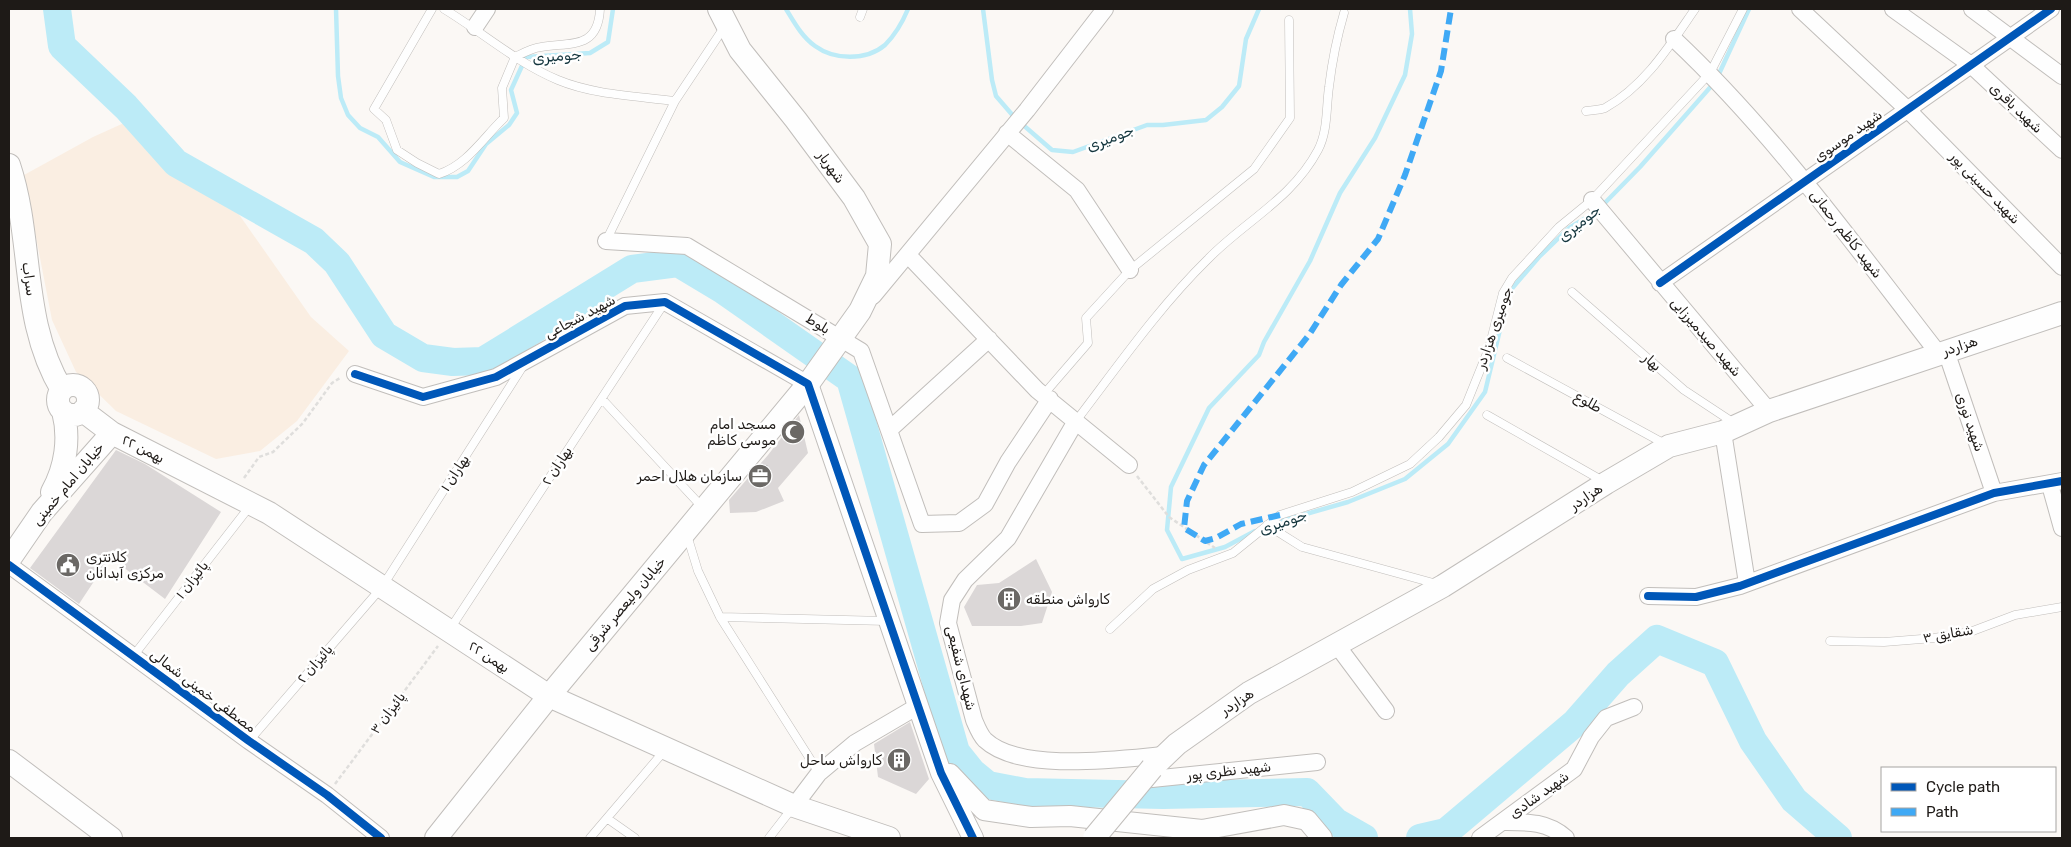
<svg xmlns="http://www.w3.org/2000/svg" width="2071" height="847" font-family="Rubik,Vazirmatn,sans-serif">
	<style>
		.green { fill: #faeee2 }
		.lines { fill: none; stroke-linecap: round; stroke-linejoin: round }
		.stream { stroke: #bcebf7; stroke-width: 4.5 }
		.river { stroke: #bcebf7; stroke-width: 28 }
		.building { fill: #dbd7d7 }
		.service-casing { stroke: #c1bebb; stroke-width: 9 }
		.minor-casing { stroke: #c1bebb; stroke-width: 18 }
		.tertiary-casing { stroke: #c1bebb; stroke-width: 22 }
		.secondary-casing { stroke: #c1bebb; stroke-width: 24 }
		.path { stroke: #dfdedc; stroke-width: 2.5; stroke-dasharray: 4 2.5; stroke-linecap: butt }
		.service { stroke: #fefefe; stroke-width: 8 }
		.minor { stroke: #fefefe; stroke-width: 16 }
		.tertiary { stroke: #fefefe; stroke-width: 20 }
		.secondary { stroke: #fefefe; stroke-width: 22 }
		.secondary-bridge-casing { stroke: #c1bebb; stroke-width: 24; stroke-linecap: butt }
		.secondary-bridge { stroke: #fefefe; stroke-width: 22 }
		.quiet { stroke: #3fa9f5; stroke-width: 6; stroke-dasharray: 12 6; stroke-linecap: butt }
		.cycleway-casing { stroke: #fff; stroke-width: 11 }
		.cycleway { stroke: #0057b8; stroke-width: 8 }
		.labels { text-anchor: middle; dominant-baseline: central; stroke-width: 5; stroke-linejoin: round; paint-order: stroke }
		.street-label { font-size: 14px; fill: #1e1a17; stroke: #fff }
		.poi-label { font-size: 14px; fill: #1e1a17; stroke: #fff; text-anchor: end }
		.water-label { font-size: 15px; font-style: italic; fill: #14363e; stroke: #fff }
	</style>
	<rect width="100%" height="100%" fill="#fbf8f5"/>
	<path class="green" d="M135 118 238 213 311 317 349 351 297 421 260 451 216 459 116 411 76 372 52 320 24 175 93 137Z"/>
	<g class="lines">
		<path class="stream" d="M336 9 338 76 341 98 348 115 360 128 378 137 400 162 434 177H457L468 171 486 144 509 125 517 113 511 90 526 57 590 53 608 42 613 9
			M786 9C794 22 802 37 815 46 834 60 866 61 885 45 894 36 903 21 908 9
			M983 9 992 80 996 96 1015 118 1052 150 1073 152 1147 125H1163L1206 120 1222 107 1239 86 1246 39 1259 9
			M1718 76 1749 9
			M1271 524 1348 502 1405 479 1448 444 1485 392 1509 292 1539 257 1569 228 1596 212 1640 167 1714 83
			M1255 531 1225 547 1182 559 1167 530 1171 487 1209 408 1259 355 1264 342 1310 261 1340 193 1375 138 1405 75 1412 34 1410 9"/>
		<path class="river" d="M57 9 62 46 126 107 176 163 314 241 337 263 384 335 423 358 453 362 483 361 632 269 678 263 723 290 850 379 956 752 972 772 988 785 1025 792 1163 795 1307 792 1336 822 1364 838
			M1420 838 1446 832 1575 723 1618 674 1657 639 1715 663 1753 741 1794 800 1838 838"/>
	</g>
	<path class="building" d="M799 415 808 453 778 488 784 501 756 512 730 513 729 500 768 455Z
		M116 450 145 464 221 512 165 599 110 557 79 604 30 568Z
		M1036 559 1052 592 1042 623 1021 626H972L964 607 977 585 999 583Z
		M910 722 929 779 916 794 878 777 874 744Z"/>
	<g class="lines">
		<g class="service-casing">
			<path id="service" d="M432 9 374 109 386 120 397 150 417 163 439 174C467 165 483 138 504 118L502 88 515 57C523 53 532 48 541 47 570 42 598 50 600 9
				M444 9C482 32 517 63 558 80 594 95 637 96 675 101L725 26
				M860 17 863 9
				M1586 111C1592 110 1600 110 1605 108 1645 86 1670 45 1695 9
				M606 241 675 101
				M1572 292 1684 390 1734 423
				M1507 358 1665 444
				M1044 394 1088 343 1086 318 1130 270 1254 169 1290 118 1289 20
				M602 399 703 508
				M1487 415 1603 481
				M1076 421C1118 366 1159 307 1208 259 1245 221 1292 199 1318 150 1328 131 1326 108 1329 87 1332 62 1337 37 1344 13
				M1267 525 1302 547 1437 584
				M687 535 698 571 720 617 819 773
				M720 617 887 621
				M450 629 665 302
				M1110 629 1153 589 1188 570 1233 553 1280 515 1352 492 1410 464 1439 437 1466 405 1489 348 1503 293 1512 278 1559 227 1592 200 1710 73 1743 9
				M1830 641 1884 642 1934 638 1970 632 2015 615 2062 607
				M134 655 250 506
				M249 741 382 587 523 366
				M608 819 635 838
				M590 838 665 750
				M769 838 793 807"/>
		</g>
		<g class="minor-casing">
			<path id="minor" d="M1800 9 1907 109 2062 267
				M1893 9 1971 65 2062 150
				M1972 9 2062 76
				M475 27 487 9
				M1674 39C1774 133 1854 245 1938 353
				M1007 133 1077 190 1130 270
				M1592 200 1769 411
				M606 241 687 246 861 351 922 524 959 523 985 504 1008 462 1050 399
				M908 255 1037 390 1129 465
				M1660 283 2051 9
				M873 296 1027 110 1105 9
				M1946 351 1994 493
				M355 374 423 397 496 377 625 306 665 302 808 384
				M1076 421 1008 538 965 580 952 600 948 623 974 720C977 727 980 735 985 740 1020 773 1119 759 1164 755
				M889 430 989 339
				M1723 432 1747 583
				M2050 485 2062 528
				M9 565 249 741 327 795 381 838
				M1648 596 1696 597 1740 586 1994 493 2062 481
				M1336 644 1386 711
				M1142 780 1317 762
				M794 806 819 773 855 743 918 706
				M1502 822C1526 822 1547 821 1566 838
				M1480 838 1574 769 1591 737 1606 718 1634 707"/>
		</g>
		<g class="tertiary-casing">
			<path id="tertiary" d="M808 384 941 773 973 838
				M950 774 984 810 1031 817 1070 816 1202 830 1284 815 1307 820 1322 838"/>
		</g>
		<g class="secondary-casing">
			<path id="secondary" d="M9 165C34 240 20 321 62 390
				M58 400a15 15 0 1 1 30 0a15 15 0 1 1-30 0Z
				M83 411 112 433 269 513 549 696 794 806 889 838
				M52 492C66 467 70 438 63 411
				M9 560 42 512 112 433
				M9 761 111 838
				M1152 768 1177 744 1249 693 1443 586 1606 483 1669 446 1723 432 1769 411 2062 313
				M436 838 549 696 808 384 860 311 877 276 880 244 854 198 796 120 740 50 719 9"/>
		</g>
		<path class="path" d="M1137 476 1169 517 1215 548
			M244 478 259 457 273 452 303 423 332 383 340 378
			M335 784 438 646"/>
		<use href="#service" class="service"/>
		<use href="#minor" class="minor"/>
		<use href="#tertiary" class="tertiary"/>
		<use href="#secondary" class="secondary"/>
		<g class="secondary-bridge-casing">
			<path id="secondary-bridge" d="M1094 838 1152 768"/>
		</g>
		<use href="#secondary-bridge" class="secondary-bridge"/>
		<path class="quiet" d="M1280 515 1241 524 1216 538 1205 541 1184 528 1187 501 1204 465 1309 335 1341 285 1378 239 1405 175 1441 71 1451 9"/>
		<g class="cycleway-casing">
			<path id="cycleway" d="M1660 283 2051 9
				M355 374 423 397 496 377 625 306 665 302 808 384 941 773 973 838
				M9 565 249 741 327 795 381 838
				M1648 596 1696 597 1740 586 1994 493 2062 481"/>
		</g>
		<use href="#cycleway" class="cycleway"/>
	</g>
	<defs>
		<g id="mosque-disc" transform="scale(1.25)"><circle r="9.5" fill="#6b6865" stroke="#fff"/><path d="M3.5-4.9A6 6 0 1 0 3.5 4.9A5 5 0 1 1 3.5-4.9Z" fill="#fff"/></g>
		<g id="office-disc" transform="scale(1.25)"><circle r="9.5" fill="#6b6865" stroke="#fff"/><path d="M-6-3h4V-5.5h4V-3h4V5H-6ZM-1-4.5V-3h2v-1.5ZM-6 0V1H6V0Z" fill="#fff"/></g>
		<g id="civic-disc" transform="scale(1.25)"><circle r="9.5" fill="#6b6865" stroke="#fff"/><path d="M-.6-6.5H3V-4.5H.6V-3L4-1V1h2V6H-6V1h2V-1L-.6-3ZM-1.2 2.5V6h2.4V2.5Z" fill="#fff"/></g>
		<g id="building-disc" transform="scale(1.25)"><circle r="9.5" fill="#6b6865" stroke="#fff"/><path d="M-4-6H4V6H1V3H-1V6H-4ZM-2.5-4.3h1.7v1.8h-1.7ZM.8-4.3h1.7v1.8H.8ZM-2.5-1h1.7V.8h-1.7ZM.8-1h1.7V.8H.8Z" fill="#fff"/></g>
	</defs>
	<g fill-rule="evenodd">
		<use href="#mosque-disc" x="793" y="432"/>
		<use href="#office-disc" x="760" y="476"/>
		<use href="#civic-disc" x="68" y="565"/>
		<use href="#building-disc" x="1009" y="599"/>
		<use href="#building-disc" x="899" y="760"/>
	</g>
	<g class="labels">
		<g class="street-label">
			<text transform="translate(2016 108) rotate(43)">شهید باقری</text>
			<text transform="translate(1848 136) rotate(-35)">شهید موسوی</text>
			<text transform="translate(831 167) rotate(54)">شهریار</text>
			<text transform="translate(1985 188) rotate(46)">شهید حسینی پور</text>
			<text transform="translate(1846 234) rotate(52)">شهید کاظم رحمانی</text>
			<text transform="translate(29 279) rotate(82)">سراب</text>
			<text transform="translate(580 317) rotate(-28)">شهید شجاعی</text>
			<text transform="translate(818 324) rotate(31)">بلوط</text>
			<text transform="translate(1494 328) rotate(-71)">جومیری هزاردر</text>
			<text transform="translate(1706 337) rotate(49)">شهید صیدمیرزایی</text>
			<text transform="translate(1960 346) rotate(-18)">هزاردر</text>
			<text transform="translate(1652 362) rotate(41)">بهار</text>
			<text transform="translate(1588 402) rotate(29)">طلوع</text>
			<text transform="translate(1970 422) rotate(71)">شهید نوری</text>
			<text transform="translate(143 449) rotate(27)">۲۲ بهمن</text>
			<text transform="translate(557 466) rotate(-57)">بهاران ۲</text>
			<text transform="translate(455 473) rotate(-57)">بهاران ۱</text>
			<text transform="translate(68 484) rotate(-50)">خیابان امام خمینی</text>
			<text transform="translate(1586 497) rotate(-34)">هزاردر</text>
			<text transform="translate(192 580) rotate(-52)">پائیزان ۱</text>
			<text transform="translate(625 604) rotate(-50)">خیابان ولیعصر شرقی</text>
			<text transform="translate(1948 634) rotate(-10)">شقایق ۳</text>
			<text transform="translate(489 657) rotate(33)">۲۲ بهمن</text>
			<text transform="translate(315 664) rotate(-49)">پائیزان ۲</text>
			<text transform="translate(961 668) rotate(76)">شهدای شفیعی</text>
			<text transform="translate(203 691) rotate(37)">مصطفی خمینی شمالی</text>
			<text transform="translate(1237 702) rotate(-33)">هزاردر</text>
			<text transform="translate(388 713) rotate(-53)">پائیزان ۳</text>
			<text transform="translate(1229 771) rotate(-6)">شهید نظری پور</text>
			<text transform="translate(1539 795) rotate(-36)">شهید شادی</text>
		</g>
		<g class="poi-label">
			<text x="776" y="424">مسجد امام<tspan x="776" dy="16">موسی کاظم</tspan></text>
			<text x="742" y="476">سازمان هلال احمر</text>
			<text x="86" y="557" text-anchor="start">کلانتری<tspan x="86" dy="16">مرکزی آبدانان</tspan></text>
			<text x="1026" y="599" text-anchor="start">کارواش منطقه</text>
			<text x="882" y="760">کارواش ساحل</text>
		</g>
		<g class="water-label">
			<text transform="translate(557 56) rotate(-5)">جومیری</text>
			<text transform="translate(1110 138) rotate(-21)">جومیری</text>
			<text transform="translate(1579 223) rotate(-39)">جومیری</text>
			<text transform="translate(1283 522) rotate(-19)">جومیری</text>
		</g>
	</g>
	<rect width="2071" height="847" fill="none" stroke="#1e1a17" stroke-width="20"/>
	<rect x="1881" y="767" width="175" height="65" fill="#ffffff" stroke="#a5a3a2"/>
	<rect x="1891" y="783" width="25" height="8" fill="#0057b8" stroke="#a5a3a2"/>
	<text x="1926" y="792" font-size="15" fill="#1e1a17">Cycle path</text>
	<rect x="1891" y="808" width="25" height="8" fill="#3fa9f5" stroke="#a5a3a2"/>
	<text x="1926" y="817" font-size="15" fill="#1e1a17">Path</text>
</svg>
